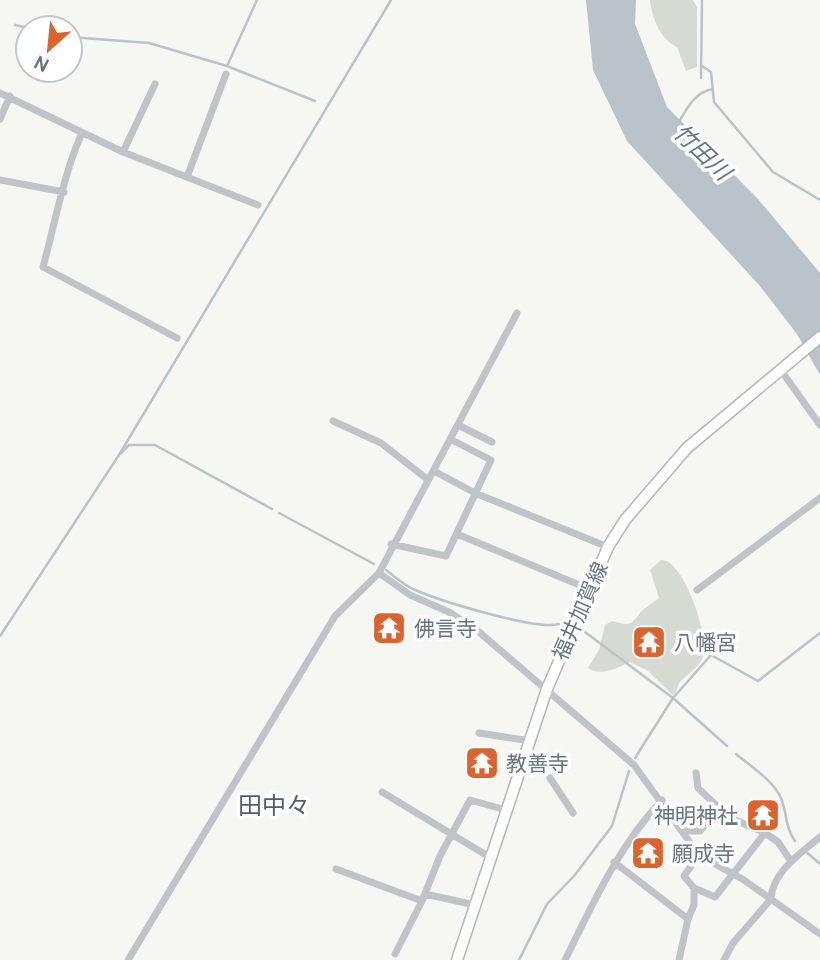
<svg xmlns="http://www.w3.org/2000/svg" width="820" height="960" font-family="Cabin,'Noto Sans JP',sans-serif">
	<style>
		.green { fill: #d5dbd3 }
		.water { fill: #bac3c9 }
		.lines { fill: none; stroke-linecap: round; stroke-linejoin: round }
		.stream { stroke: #bac3c9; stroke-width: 2.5 }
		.primary-casing { stroke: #b3b7bb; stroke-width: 13 }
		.street { stroke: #c0c3c7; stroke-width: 7 }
		.primary { stroke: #fff; stroke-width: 10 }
		.labels { text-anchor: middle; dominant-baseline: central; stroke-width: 7; stroke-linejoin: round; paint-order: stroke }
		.street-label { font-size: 21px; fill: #677483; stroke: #fff }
		.poi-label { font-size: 21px; fill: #677483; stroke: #fff; text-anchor: start }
		.water-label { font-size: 23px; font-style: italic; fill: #63767f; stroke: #fff }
		.quarter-label { font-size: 24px; fill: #545e69; stroke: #fff }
	</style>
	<rect width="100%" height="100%" fill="#f6f6f3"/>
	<path class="green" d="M650 0H693L697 7V67L686 71 677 47C660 39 652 18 650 0Z
		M661 560C684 559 708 635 704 653 701 667 688 673 680 682 677 685 678 691 673 695L648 671 630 662C618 668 600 677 588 668L599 650 605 625 612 621C628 625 630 627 640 613 645 607 653 603 659 598L650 570Z"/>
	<path class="water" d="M586 0H636L635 24 667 107 758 199 820 273V375L797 334 759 285 627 141 593 70Z"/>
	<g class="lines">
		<path class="stream" d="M15 25 29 28
			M70 37 149 43 227 66 315 101
			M227 66 257 0
			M702 66 711 72 714 102 773 172 820 200
			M701 78 702 0
			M679 122C687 108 695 92 713 89
			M121 453 129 445H155L272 509
			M279 513 374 564
			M386 570C394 576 403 584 413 589 437 600 537 631 559 624
			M577 626 673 698 727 746
			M0 636 119 455 391 0
			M736 754C750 766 773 780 781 798 787 813 785 827 795 841
			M635 758 673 698 711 655 758 681 820 633
			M804 850 820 864
			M519 960 547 904 574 876 612 826 629 771"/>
		<g class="primary-casing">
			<path id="primary" d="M457 960 547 689 608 547 625 520 687 448 820 337"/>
		</g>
		<path class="street" d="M0 93 123 152 258 205
			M0 119 10 96
			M82 133C64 172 55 224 43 267L177 338
			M123 152 155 84
			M187 177 226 74
			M0 180 64 192
			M780 369 820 425
			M333 421 381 443 427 479
			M458 425 492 442
			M434 471 475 493 608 547
			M457 534 589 589
			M391 544 446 556 491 460 450 439
			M379 573 410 595 449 612 479 632 634 765 699 855 744 880 820 934
			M697 590 820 498
			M479 733 530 741
			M696 773 698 788 719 808
			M550 778 573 813
			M382 792 491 858
			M685 831H700L719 808C734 822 747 824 765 833
			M614 862 688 919 694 905V888L684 876 699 855
			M336 869 422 901
			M694 888 715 897 765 833 778 842 791 861
			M425 894 475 905
			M395 954 422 901 440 856 470 800 506 810
			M128 960 335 616 379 573 517 313
			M565 960C593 903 618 847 662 800
			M679 960 688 919
			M724 960 733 943 771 899C772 872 801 853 820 837"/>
		<use href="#primary" class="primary"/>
	</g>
	<defs>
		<g id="temple-square" transform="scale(1.75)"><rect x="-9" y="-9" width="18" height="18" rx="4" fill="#dc632e" stroke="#fff"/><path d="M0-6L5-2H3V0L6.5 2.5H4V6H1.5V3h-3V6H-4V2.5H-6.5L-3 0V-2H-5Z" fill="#fff"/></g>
	</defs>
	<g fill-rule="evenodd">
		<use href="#temple-square" x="389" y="628"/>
		<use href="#temple-square" x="649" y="642"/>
		<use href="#temple-square" x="482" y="763"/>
		<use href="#temple-square" x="763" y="815"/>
		<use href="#temple-square" x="648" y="853"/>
	</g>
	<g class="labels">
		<g class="street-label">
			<text transform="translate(580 611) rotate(-66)">福井加賀線</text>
		</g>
		<g class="poi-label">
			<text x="414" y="628">佛言寺</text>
			<text x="674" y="642">八幡宮</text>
			<text x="506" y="763">教善寺</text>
			<text x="738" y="815" text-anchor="end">神明神社</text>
			<text x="672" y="853">願成寺</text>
		</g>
		<g class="water-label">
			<text transform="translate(702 152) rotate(44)">竹田川</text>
		</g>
		<g class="quarter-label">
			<text x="274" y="805">田中々</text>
		</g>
	</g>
	<g transform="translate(49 49) rotate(207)"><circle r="33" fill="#ffffff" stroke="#c2c7cd" stroke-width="2"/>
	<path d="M0-5L12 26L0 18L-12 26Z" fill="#dc632e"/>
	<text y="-10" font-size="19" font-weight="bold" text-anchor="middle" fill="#677483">N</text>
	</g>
</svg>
